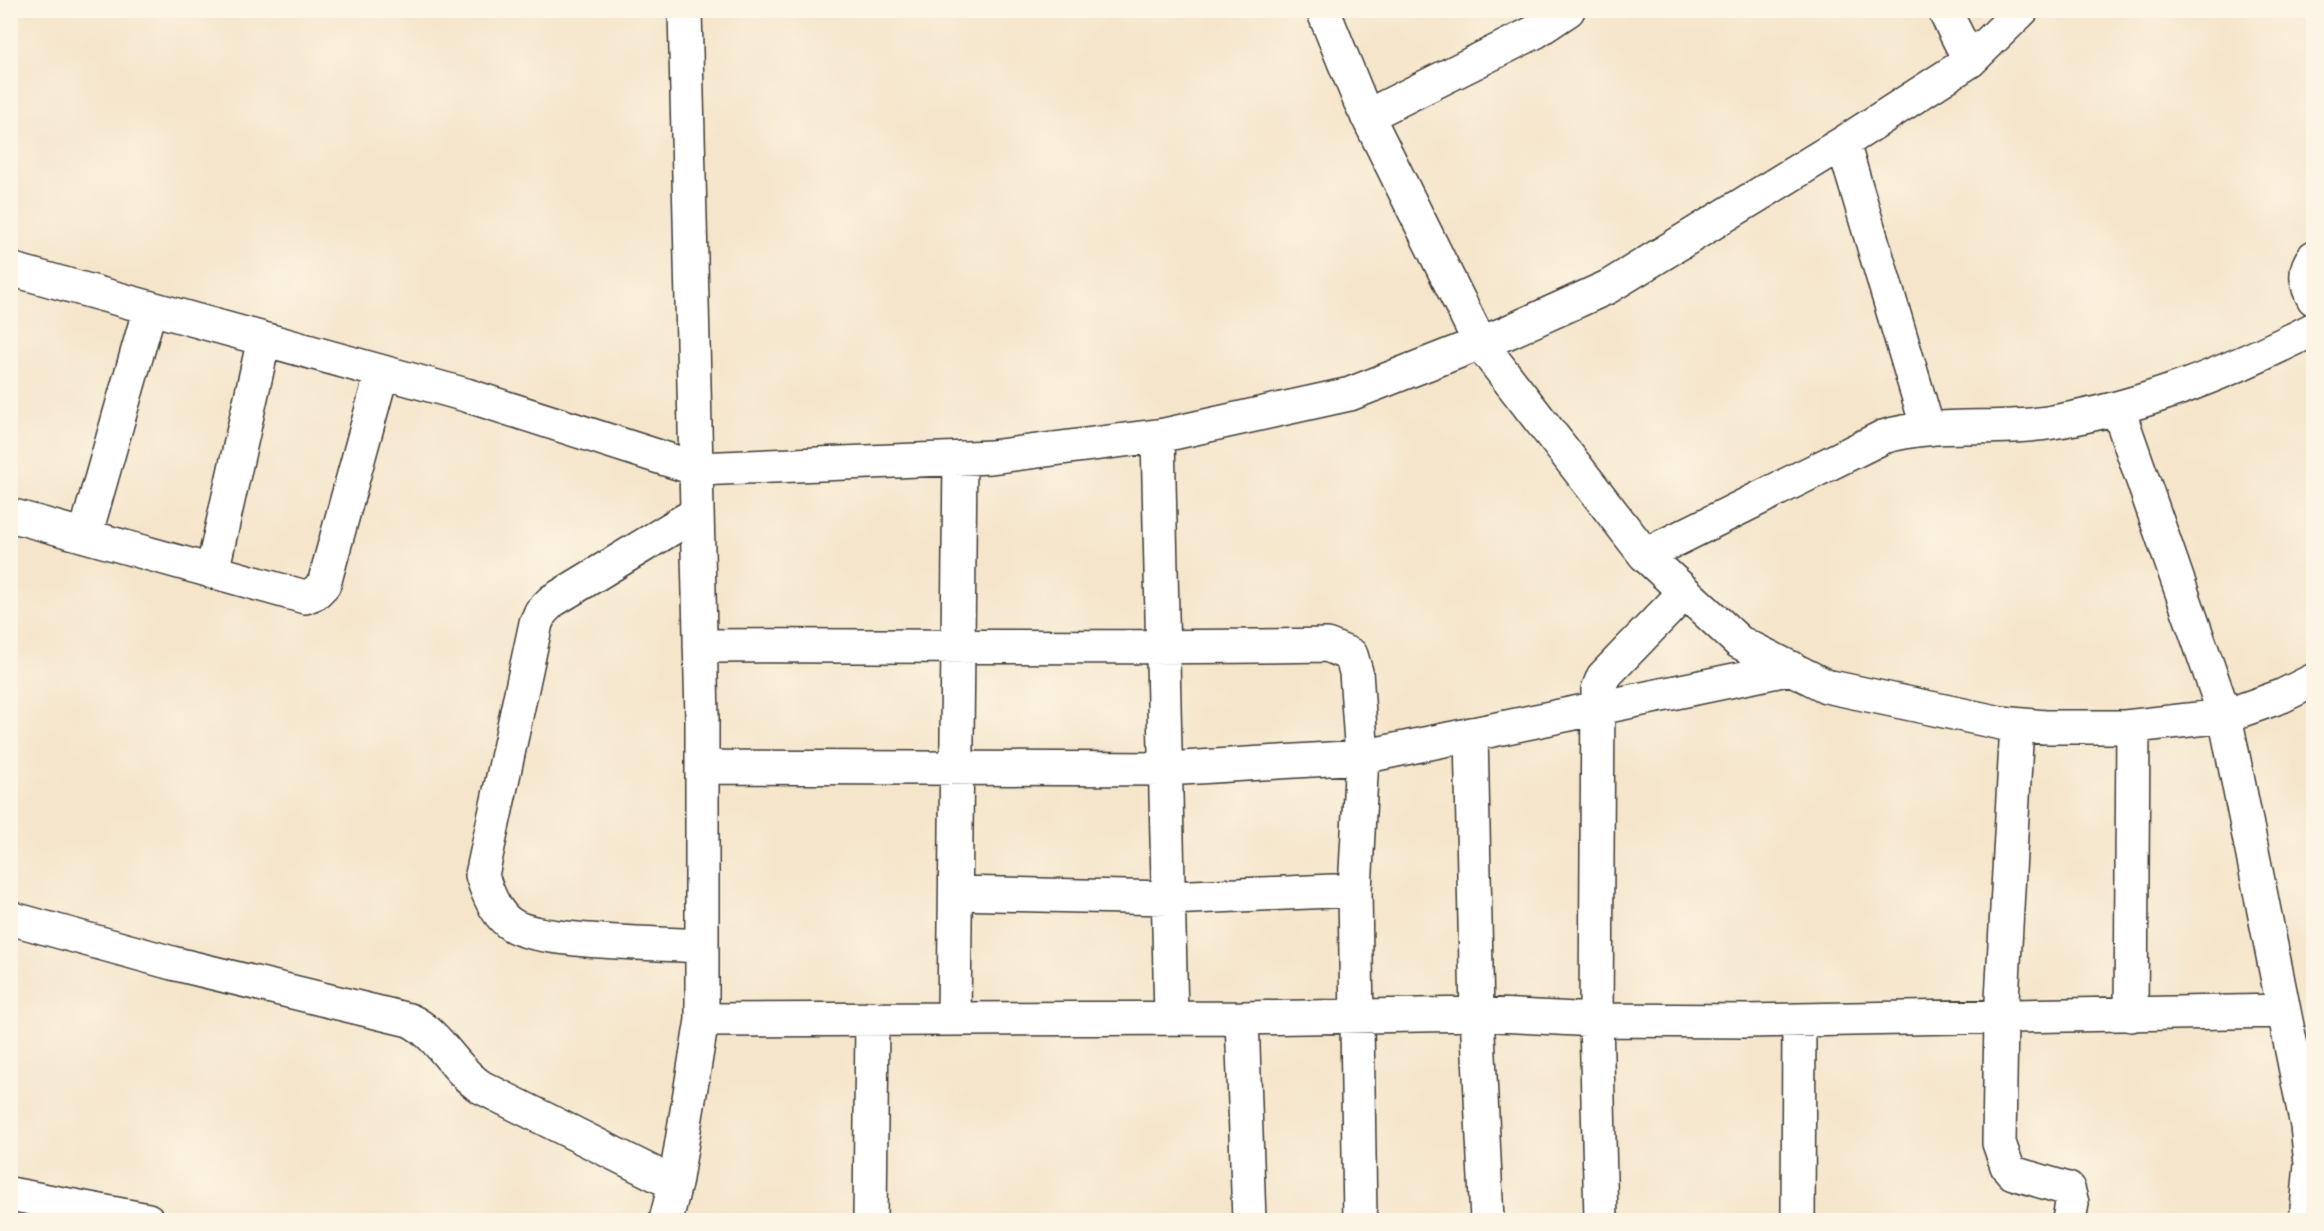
<svg xmlns="http://www.w3.org/2000/svg" width="2324" height="1231" font-family="Delius,sans-serif">
	<style>
		.lines { fill: none; stroke-linecap: round; stroke-linejoin: round }
		.minor-casing { stroke: #3d3a36; stroke-width: 36 }
		.minor { stroke: #fff; stroke-width: 33 }
	</style>
	<rect width="100%" height="100%" fill="#fcf5e5"/>
	<filter id="ink" filterUnits="userSpaceOnUse"><feTurbulence type="fractalNoise" baseFrequency=".0167" numOctaves="2"/><feDisplacementMap in="SourceGraphic" scale="12" xChannelSelector="R" yChannelSelector="G"/><feConvolveMatrix kernelMatrix="1 2 1 2 8 2 1 2 1" color-interpolation-filters="sRGB"/></filter>
	<filter id="wash" filterUnits="userSpaceOnUse"><feTurbulence type="fractalNoise" baseFrequency=".008" numOctaves="4" result="noise"/><feDisplacementMap in="SourceGraphic" scale="24" xChannelSelector="R" yChannelSelector="G"/><feGaussianBlur stdDeviation="1.35" result="paint"/><feColorMatrix in="noise" values="0 0 0 0 0 0 0 0 0 0 0 0 0 0 0 0 0 1.4 0 .05"/><feComposite in="paint" operator="in"/></filter>
	<g filter="url(#wash)">
		<rect width="100%" height="100%" fill="#f5e5ca"/>
	</g>
	<g filter="url(#ink)">
		<g class="lines">
			<g class="minor-casing">
				<path id="minor" d="M1323 10 1360 101 1480 343 1645 555 1739 642 1826 686 2001 723 2045 727H2125L2225 716 2282 696 2314 680
					M1944 10 1970 61
					M1367 116 1535 32 1568 10
					M1843 143 1928 429
					M2314 257C2303 269 2306 286 2314 299
					M10 269 466 395 697 469 991 457 1164 435 1350 394 1506 333 1608 287 1843 143 1970 61 2022 10
					M2118 409 2225 716 2307 1126 2311 1164 2306 1220
					M1158 436 1171 1018
					M697 513 552 601 541 612 536 623 482 875C487 892 496 915 512 925 540 943 661 943 700 946
					M10 515 305 597 315 593 324 584 382 372
					M85 536 150 308
					M1645 555 1883 437C1936 421 1993 431 2047 423 2142 408 2229 372 2314 329
					M212 572 264 339
					M700 646C909 645 1118 649 1327 645L1351 655 1356 672 1362 757 1355 890 1360 1220
					M2017 725 2001 1018 1999 1143 2007 1166 2013 1173 2068 1189 2072 1203 2069 1220
					M1471 734 1477 1014 1487 1220
					M703 767 1166 769 1362 757 1792 668
					M956 893 1168 898 1355 890
					M10 918 172 963 409 1020C440 1034 453 1069 481 1087L675 1184
					M2131 1015 2133 726
					M954 1017 960 458
					M1242 1018 1249 1220
					M702 1020 1242 1018 1477 1014 1596 1020 1747 1021 2284 1011
					M10 1194 148 1220
					M666 1220 675 1184 702 1020V718L685 10
					M870 1220 872 1018
					M1601 1220 1596 1020 1598 690 1603 677 1685 592
					M1798 1220 1799 1020"/>
			</g>
			<use href="#minor" class="minor"/>
		</g>
	</g>
	<rect width="2324" height="1231" fill="none" stroke="#fcf5e5" stroke-width="36"/>
</svg>
